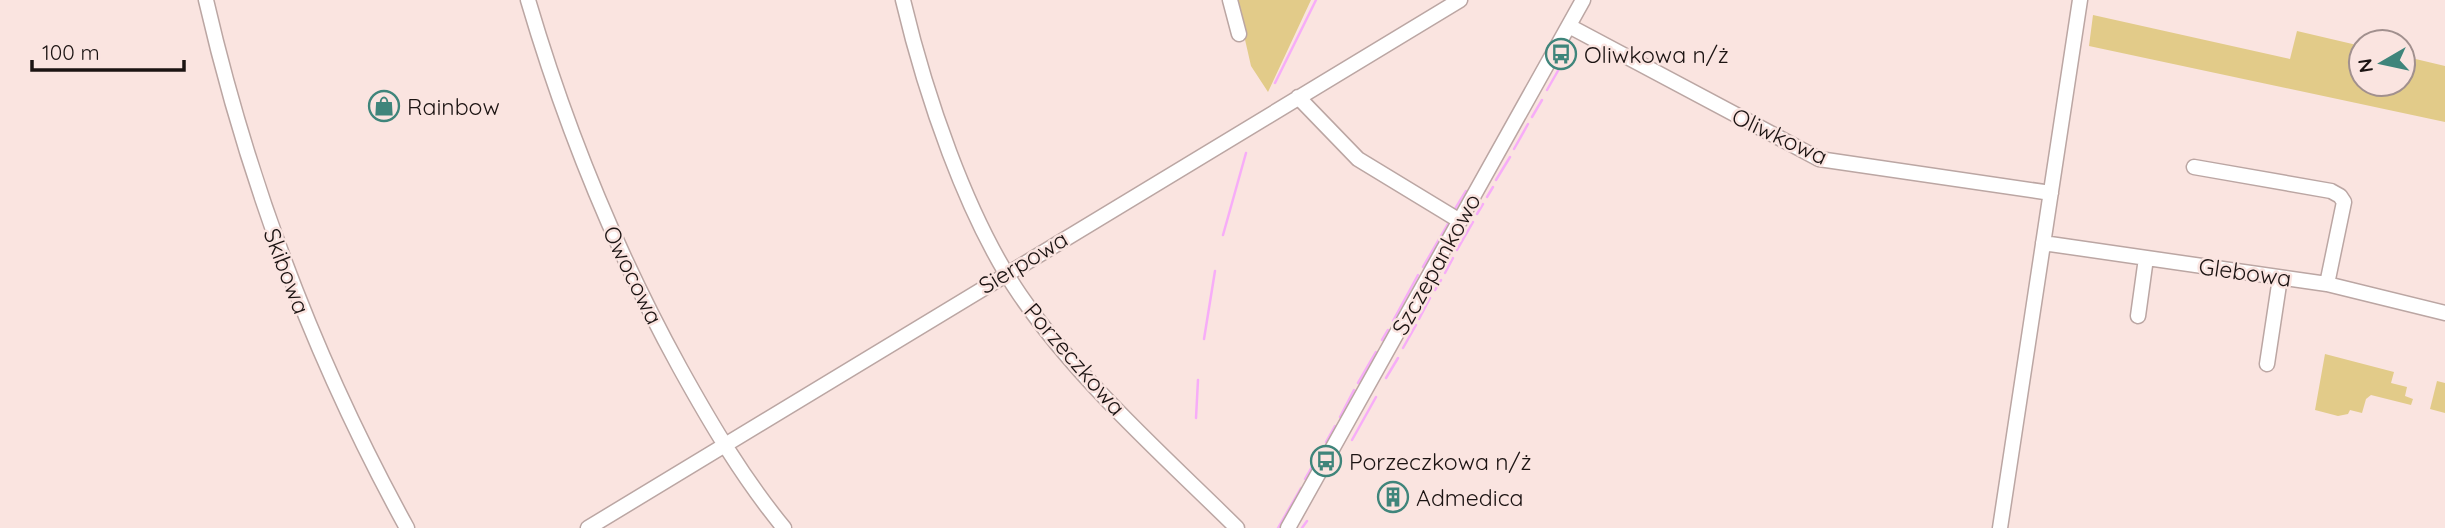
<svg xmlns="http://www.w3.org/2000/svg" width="2445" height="528" font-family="Quicksand,sans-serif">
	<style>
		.green { fill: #e2cb89 }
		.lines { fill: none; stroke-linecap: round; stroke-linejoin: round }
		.stream { stroke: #f7adf8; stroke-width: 2.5 }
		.minor-casing { stroke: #bba6a3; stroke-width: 17 }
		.minor { stroke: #fff; stroke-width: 14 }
		.labels { text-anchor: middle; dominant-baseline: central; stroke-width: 5; stroke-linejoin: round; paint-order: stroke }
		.poi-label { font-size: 23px; fill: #1b1312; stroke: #fae4e0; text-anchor: start }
		.street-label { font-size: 23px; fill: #1b1312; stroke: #fae4e0 }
	</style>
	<rect width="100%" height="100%" fill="#fae4e0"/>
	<path class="green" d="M1236 0H1311L1268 92 1251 66Z
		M2093 15 2290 59 2297 31 2361 46V84H2403V56L2445 66V122L2089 46Z
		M2325 354 2394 372 2391 383 2407 387 2405 396 2413 399 2411 405 2371 395 2366 399 2362 413 2350 410 2348 414 2338 416 2315 410Z
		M2437 381 2445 383V413L2430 409Z"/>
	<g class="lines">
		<path class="stream" d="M1275 83 1316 0
			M1547 90 1559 69
			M1532 117 1542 100
			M1514 149 1528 124
			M1496 180 1510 157
			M1487 197 1493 187
			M1455 209 1466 191
			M1477 214 1483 204
			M1223 235 1246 153
			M1457 250 1473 222
			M1423 267 1448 224
			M1445 273 1453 258
			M1435 290 1441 280
			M1419 319 1430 298
			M1393 321 1418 275
			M1204 339 1215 271
			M1382 340 1388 330
			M1403 348 1416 325
			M1386 378 1398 358
			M1358 383 1376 352
			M1340 417 1354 390
			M1196 418 1198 380
			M1352 440 1376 397
			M1326 442 1335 426
			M1305 479 1321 451
			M1278 528 1301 488
			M1302 528 1307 521"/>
		<g class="minor-casing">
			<path id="minor" d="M206 0C249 186 315 361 407 528
				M528 0C566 129 615 250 680 368 711 424 743 478 784 528
				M903 0C925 93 966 216 1020 295 1080 382 1162 454 1237 528
				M1230 0 1239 34
				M1569 26 1819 159 2051 193
				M1298 97 1358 159 1460 221
				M2194 167 2331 191 2340 196 2344 202 2327 284
				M2043 243 2327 284 2445 313
				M2138 316 2146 258
				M2267 364 2280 278
				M588 528 1460 0
				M1288 528 1583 0
				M2000 528 2080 0"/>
		</g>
		<use href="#minor" class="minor"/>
	</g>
	<defs>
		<g id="bus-ring" transform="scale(1.575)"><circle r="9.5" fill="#fae4e0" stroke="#3f857b" stroke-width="1.5"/><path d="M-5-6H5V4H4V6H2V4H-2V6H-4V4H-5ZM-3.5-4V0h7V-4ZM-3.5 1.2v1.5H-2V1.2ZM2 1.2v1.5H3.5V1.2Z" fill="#3f857b"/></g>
		<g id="shop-ring" transform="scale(1.575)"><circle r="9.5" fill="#fae4e0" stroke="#3f857b" stroke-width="1.5"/><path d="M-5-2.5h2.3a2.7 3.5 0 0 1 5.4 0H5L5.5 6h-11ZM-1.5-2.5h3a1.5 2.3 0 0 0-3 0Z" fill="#3f857b"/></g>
		<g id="building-ring" transform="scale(1.575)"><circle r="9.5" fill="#fae4e0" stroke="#3f857b" stroke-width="1.5"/><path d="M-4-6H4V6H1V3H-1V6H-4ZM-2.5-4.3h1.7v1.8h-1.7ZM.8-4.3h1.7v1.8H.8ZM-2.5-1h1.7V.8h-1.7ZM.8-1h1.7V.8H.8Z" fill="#3f857b"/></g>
	</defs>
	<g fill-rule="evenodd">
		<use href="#bus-ring" x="1561" y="54"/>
		<use href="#shop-ring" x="384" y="106"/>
		<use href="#bus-ring" x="1326" y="461"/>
		<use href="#building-ring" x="1393" y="497"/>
	</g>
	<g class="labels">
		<g class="poi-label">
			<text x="1584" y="54">Oliwkowa n/ż</text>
			<text x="407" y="106">Rainbow</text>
			<text x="1349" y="461">Porzeczkowa n/ż</text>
			<text x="1416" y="497">Admedica</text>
		</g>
		<g class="street-label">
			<text transform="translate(1780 136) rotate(25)">Oliwkowa</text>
			<text transform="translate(1023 262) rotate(-31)">Sierpowa</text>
			<text transform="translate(1436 264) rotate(-61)">Szczepankowo</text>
			<text transform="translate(287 271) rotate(69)">Skibowa</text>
			<text transform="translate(2245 272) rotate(8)">Glebowa</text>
			<text transform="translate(633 275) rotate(64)">Owocowa</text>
			<text transform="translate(1075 359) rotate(49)">Porzeczkowa</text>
		</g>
	</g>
	<g transform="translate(2382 63) rotate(261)"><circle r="33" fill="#fae4e0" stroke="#a1908e" stroke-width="2"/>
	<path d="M0-5L12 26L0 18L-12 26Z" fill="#3f857b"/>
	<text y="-10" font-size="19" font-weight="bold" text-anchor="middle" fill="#1b1312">N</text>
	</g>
	<path d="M32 60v10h152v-10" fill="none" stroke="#1b1312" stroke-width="3.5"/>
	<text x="42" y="60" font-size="21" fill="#1b1312" stroke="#fae4e0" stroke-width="5" paint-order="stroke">100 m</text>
</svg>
